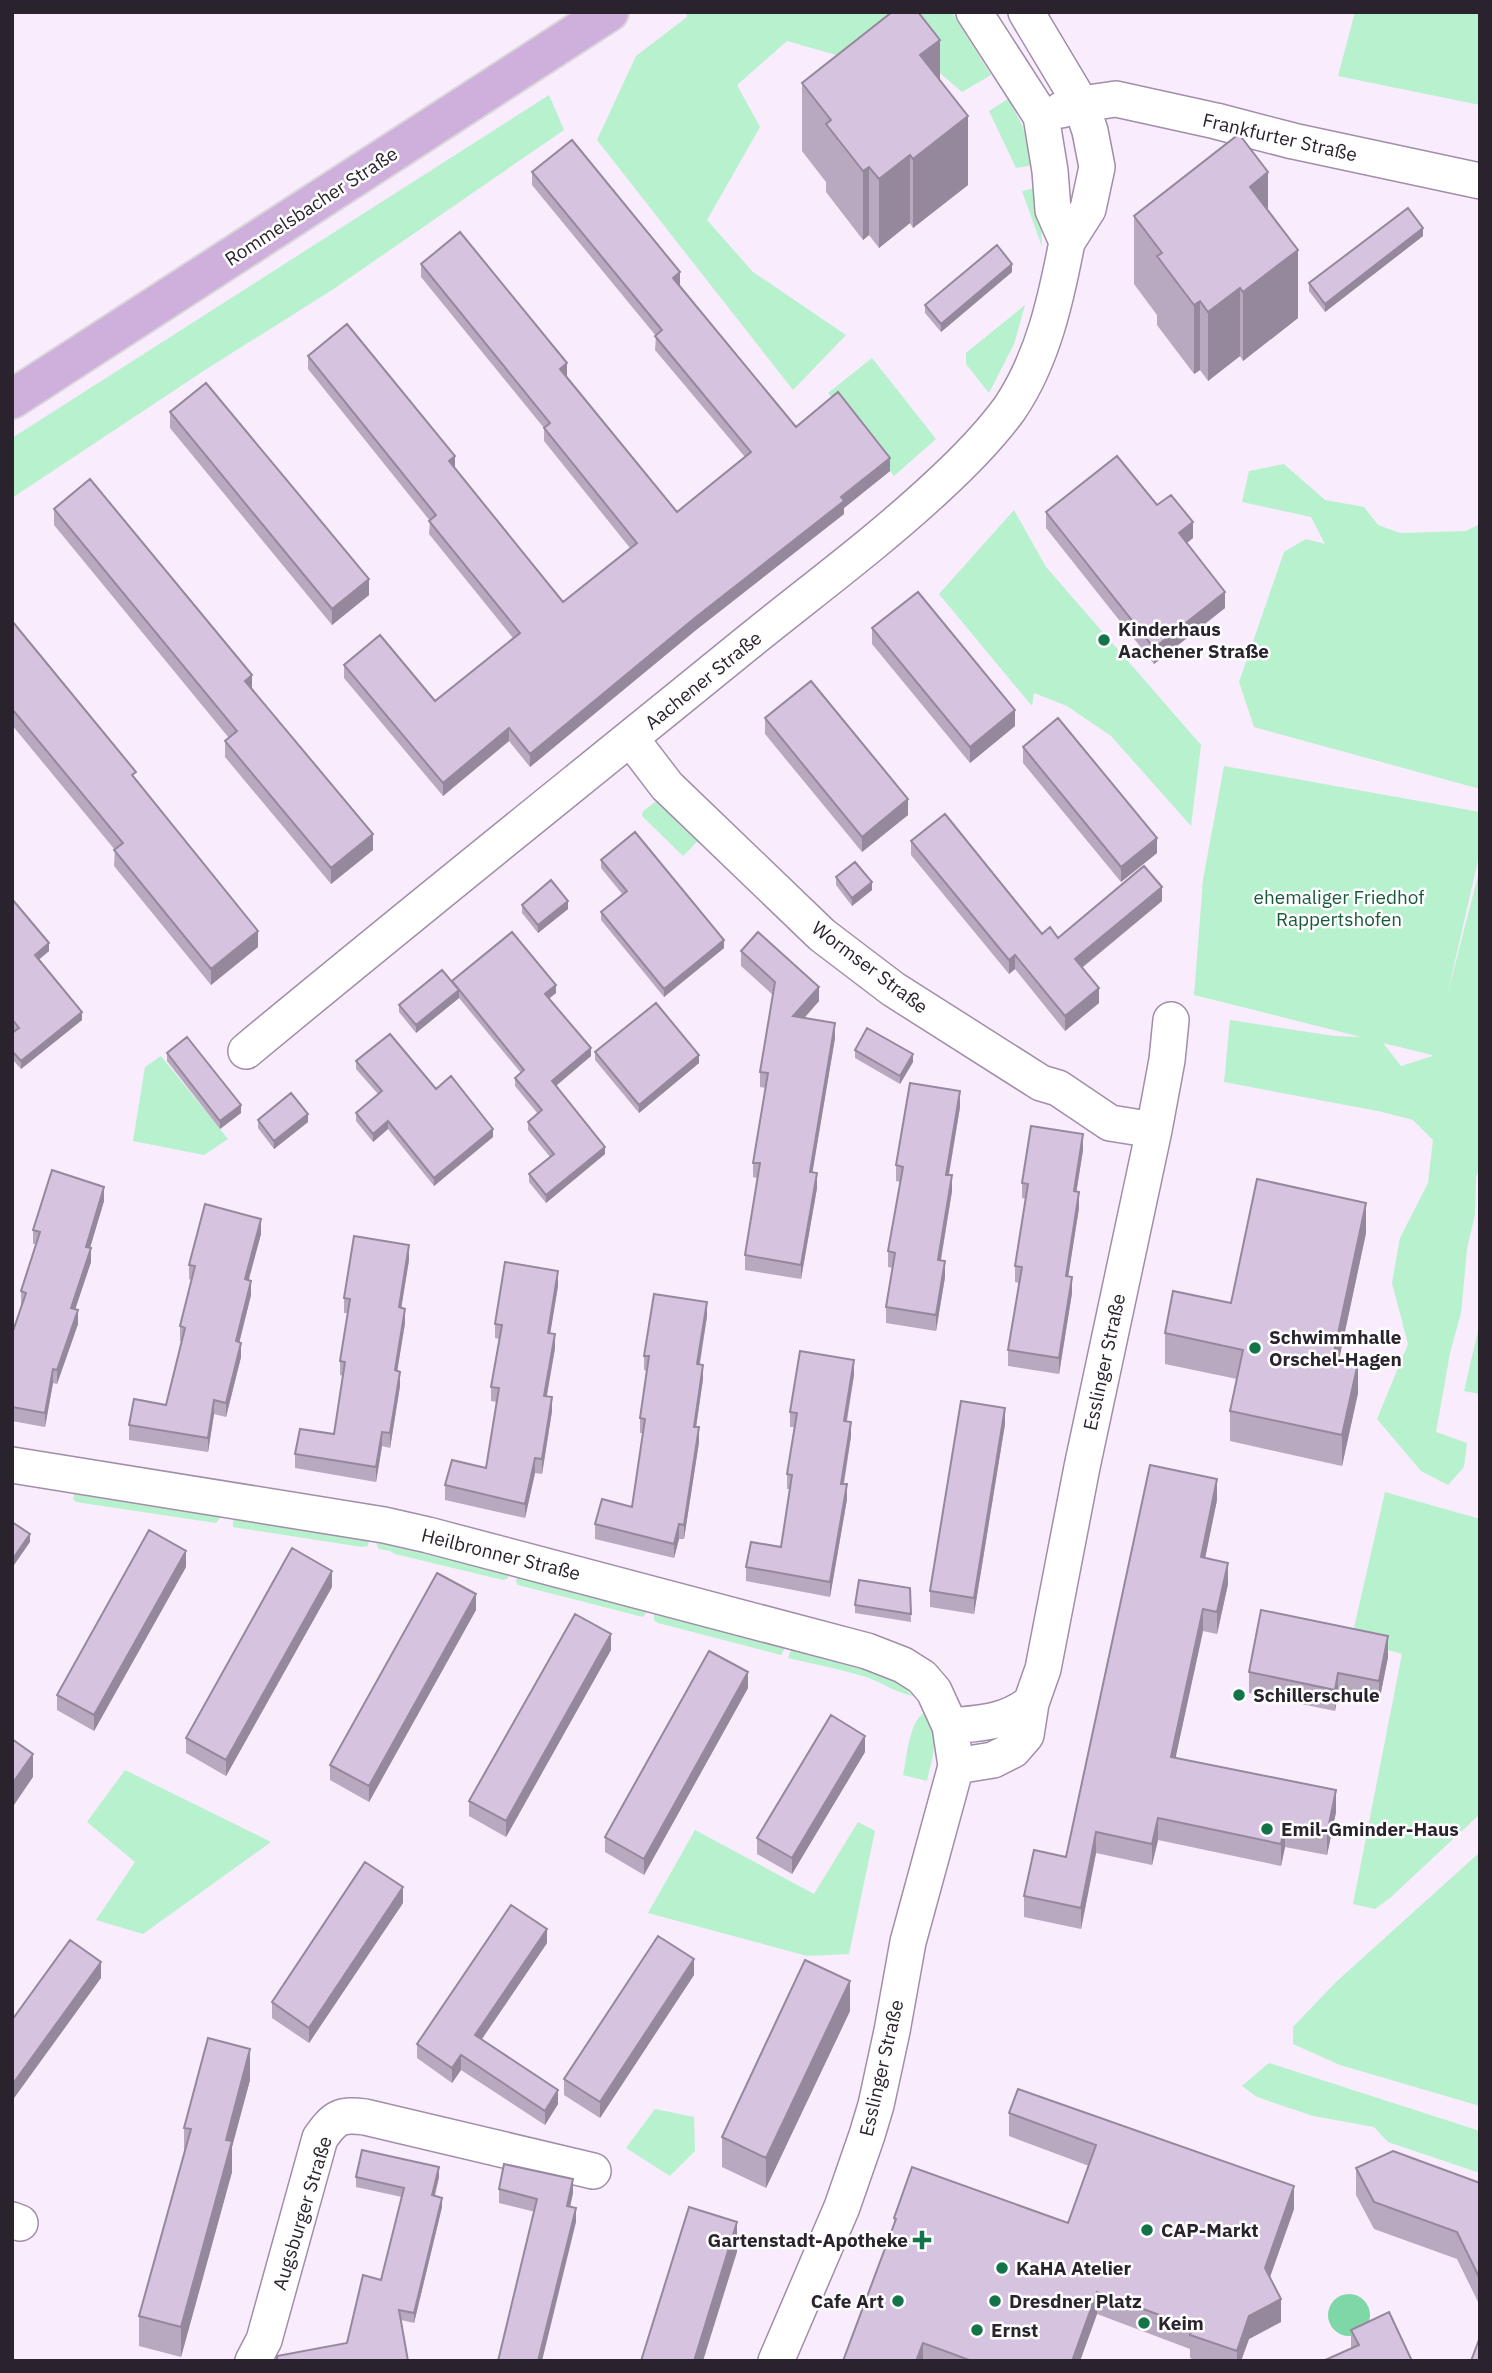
<svg xmlns="http://www.w3.org/2000/svg" width="1492" height="2373" font-family="'IBM Plex Sans',sans-serif">
	<style>
		.green { fill: #b7f1ce; fill-rule: evenodd }
		.water { fill: #7ed7a6 }
		.lines { fill: none; stroke-linecap: round; stroke-linejoin: round }
		.minor-casing { stroke: #a18ea9; stroke-width: 38 }
		.major-casing { stroke: #d9d7d9; stroke-width: 42 }
		.minor { stroke: #fff; stroke-width: 35 }
		.major { stroke: #cfb0dc; stroke-width: 38 }
		.wall { fill: #b8a8c0 }
		.shaded-wall { fill: #96889c }
		.building { fill: #d6c3df; stroke: #96889c; stroke-width: 2 }
		.poi-dot { fill: #137349; stroke: #fefefe; stroke-width: 2.5 }
		.labels { text-anchor: middle; dominant-baseline: central; stroke-width: 5; stroke-linejoin: round; paint-order: stroke }
		.street-label { font-size: 19px; fill: #2a232e; stroke: #fefefe }
		.poi-label { font-size: 19px; font-weight: bold; fill: #2a232e; stroke: #fefefe; text-anchor: start }
		.park-label { font-size: 19px; fill: #185b3b; stroke: #fefefe }
	</style>
	<rect width="100%" height="100%" fill="#f8ecfd"/>
	<path class="green" d="M686 12H952L991 75 962 92 912 49 836 55 787 41 737 85 760 127 707 220 753 272 846 335 793 390 597 140 636 56 687 17Z
		M1355 12H1480V105L1338 76Z
		M549 95 564 130 332 290 205 370 12 498V438Z
		M1008 99 1022 125 1034 165 1016 168 989 111Z
		M1040 187 1042 247 1022 191Z
		M1025 305 1014 344 989 393 966 364V353Z
		M872 358 936 439 894 476 828 393Z
		M1284 464 1325 500 1364 507 1378 525 1400 533 1466 531 1480 524V789L1254 727 1239 682 1284 552 1306 539 1325 544 1311 517 1242 502 1249 471Z
		M1014 510 1046 567 1201 745 1191 826 1111 736 1067 706 1034 693 1032 706 939 594Z
		M1224 766 1480 812V852L1446 1000 1480 868V1167L1476 1177 1475 1214 1467 1249 1461 1313 1450 1353 1436 1432 1467 1443 1464 1467 1448 1485 1421 1471 1377 1419 1408 1344 1392 1283 1400 1238 1428 1183 1433 1140 1413 1120 1378 1111 1224 1082 1230 1020 1334 1036 1361 1037 1194 995 1203 880ZM1383 1043 1432 1055 1433 1056 1401 1066Z
		M663 796 703 836 683 856 642 816 643 811Z
		M161 1056 228 1139 204 1155 133 1141 145 1067Z
		M1480 1322V1394L1464 1391Z
		M1385 1492 1480 1519V1814L1390 1898 1375 1909 1353 1904 1402 1654 1361 1642 1353 1632Z
		M74 1494 221 1517 216 1523 76 1502 73 1499Z
		M233 1519 369 1541 368 1546 362 1547 233 1527Z
		M376 1543 387 1545 510 1574 507 1579 503 1580 395 1554 390 1551 379 1549Z
		M517 1577 648 1611 643 1617 518 1585 516 1581Z
		M654 1614 785 1648 781 1655 658 1623 654 1620Z
		M791 1650 884 1675 898 1681 913 1696C896 1693 883 1683 866 1677 840 1669 814 1664 788 1658Z
		M926 1712C939 1741 934 1751 927 1781L903 1775C907 1758 909 1719 926 1712Z
		M125 1770 271 1842 143 1934 96 1920 135 1862 87 1822Z
		M858 1822 875 1831 849 1954 807 1956 648 1913 695 1830 814 1894Z
		M1480 1852V2106L1340 2065 1293 2044V2027L1336 1982Z
		M1269 2063 1480 2131V2173L1388 2142 1374 2127 1313 2116 1257 2097 1242 2086Z
		M655 2109 694 2117 695 2151 670 2176 626 2148Z"/>
	<path class="water" d="M1328 2315a21 21 0 1 1 42 0a21 21 0 1 1-42 0Z"/>
	<g class="lines">
		<g class="minor-casing">
			<path id="minor" d="M974 12 1041 116 1050 171 1053 210 1067 242 1088 209 1097 167 1090 131 1081 104 1026 12
				M1061 110 1081 104 1116 99 1216 121 1293 141 1480 181
				M631 739 667 786 822 935 893 989 1041 1083 1058 1088 1110 1123 1154 1130
				M246 1051C411 914 579 780 746 644 810 592 877 543 938 486 964 462 989 437 1010 408 1043 359 1056 299 1067 242
				M12 1465 384 1525 428 1535 867 1651 903 1665 922 1677 934 1691 950 1726 956 1766 908 1942 892 2031 876 2105 867 2135 842 2207 776 2361
				M950 1726C982 1723 1004 1723 1031 1703
				M956 1766 993 1760 1013 1750 1026 1735 1031 1703 1043 1669 1082 1467 1154 1130 1167 1060 1171 1020
				M12 2220 20 2223
				M253 2361 264 2340 320 2138C335 2117 340 2114 365 2117L593 2171"/>
		</g>
		<g class="major-casing">
			<path id="major" d="M12 399 609 12"/>
		</g>
		<use href="#minor" class="minor"/>
		<use href="#major" class="major"/>
	</g>
	<path class="wall" d="M940 80 968 185 913 228 910 223 879 248 869 235 863 240 826 192V182L802 151V83Z
		M532 172 680 285 679 286 796 427 890 471 844 508V514L696 630 530 767 509 741 443 796 344 678V665L435 701 513 638 429 534 430 521 308 369V356L455 469 563 602 630 548 544 441V428L421 277V264L567 377 677 512 745 457 655 350 656 336 532 185Z
		M1268 211 1298 318 1243 361 1240 356 1208 381 1200 370 1194 374 1157 325V315L1134 284V216Z
		M1423 236 1325 312 1309 291V283Z
		M1012 272 941 332 925 313V305Z
		M170 412 369 595 332 625 170 428Z
		M1157 505 1193 538 1187 543 1225 608 1154 664 1046 528V512Z
		M54 509 252 690 373 850 331 884 225 757V741L229 738 54 525Z
		M12 621 136 780 258 947 211 985 114 866 115 850 12 725Z
		M872 628 1015 726 970 763 872 644Z
		M765 718 908 815 862 852 765 734Z
		M1023 747 1157 853 1121 882 1023 763Z
		M911 841 1042 934 1058 938 1162 901 1082 968 1099 1003 1065 1031 1015 969 1009 974 911 855Z
		M601 860 724 948 664 997 601 920V912L623 895 601 868Z
		M836 877 872 890 852 906 836 885Z
		M12 899 49 951 39 959 82 1020 21 1069 12 1059V1033L15 1031 12 1027Z
		M522 905 568 909 538 933 522 913Z
		M741 951 819 1001 804 1018 835 1038 812 1173 817 1188 801 1279 745 1270V1255L757 1178 753 1177V1163L766 1088 760 1087V1072L773 995 741 966Z
		M452 982 556 993 549 998 591 1056 556 1086 605 1154 546 1203 529 1182V1174L550 1157 528 1130V1122L538 1114 515 1086V1078L521 1073 459 998 416 1033 399 1012V1005Z
		M855 1050 913 1062 900 1084 855 1058Z
		M595 1052 699 1063 639 1113 595 1060Z
		M167 1053 241 1113 220 1129 167 1061Z
		M356 1061 436 1089 493 1137 434 1186 388 1129 373 1142 356 1121V1113L378 1094 356 1069Z
		M960 1107 949 1175 952 1191 941 1260 945 1277 936 1331 886 1323V1307L893 1268 888 1267V1251L900 1182 896 1181V1165Z
		M258 1120 308 1122 274 1149 258 1128Z
		M1083 1150 1076 1192 1079 1208 1068 1276 1072 1293 1059 1374 1008 1366V1350L1019 1283 1015 1282V1266L1026 1199 1022 1198V1183Z
		M104 1201 90 1248 91 1262 75 1309 78 1324 57 1384 53 1383 45 1427 12 1421V1334L22 1305H21V1291L36 1244H33V1230Z
		M1366 1233 1339 1359 1358 1393 1342 1466 1230 1441V1411L1237 1379 1165 1364V1333L1231 1303Z
		M261 1234 248 1280 251 1295 239 1342 241 1357 226 1417 214 1414 208 1452 129 1440V1425L166 1405 182 1342 180 1341V1326L191 1280 189 1279V1265Z
		M409 1260 401 1308 405 1323 397 1371 400 1386 390 1448 382 1446 376 1482 295 1468V1454L334 1434 343 1376 340 1375V1361L348 1313H344V1298Z
		M558 1286 550 1333 555 1348 547 1396 552 1411 542 1474 535 1473 525 1518 445 1500V1485L486 1468 497 1402 491 1401V1387L499 1339 495 1338V1324Z
		M707 1316 700 1364 703 1379 696 1427 699 1442 684 1539H679L674 1558 595 1539V1524L632 1507 643 1433H640V1418L647 1371 644 1370V1356Z
		M854 1375 847 1421 851 1436 844 1484 847 1499 830 1597 746 1581V1567L781 1547 790 1489H787V1474L795 1427H790V1412Z
		M1005 1424 974 1614 930 1607V1591Z
		M1217 1500 1205 1558 1228 1584 1217 1634 1203 1631 1175 1758 1336 1812 1327 1855 1285 1847 1281 1866 1158 1840 1152 1865 1096 1853 1081 1929 1024 1917V1896L1066 1857Z
		M186 1567 94 1731 57 1710V1695Z
		M332 1587 226 1776 186 1753V1738Z
		M910 1588 911 1622 855 1613V1605Z
		M476 1610 369 1802 330 1780V1765Z
		M611 1650 506 1837 469 1816V1801Z
		M1388 1657 1379 1702 1338 1694 1335 1711 1249 1693V1672Z
		M748 1688 644 1875 605 1852V1837Z
		M865 1752 792 1874 757 1854V1838Z
		M403 1903 309 2043 272 2018V2002Z
		M547 1943 482 2039 558 2104 545 2125 461 2070 452 2083 417 2058V2044Z
		M694 1975 600 2118 564 2095V2079Z
		M850 2011 766 2188 722 2167V2137Z
		M250 2080 232 2147V2172L181 2357 139 2346V2316L184 2153V2128Z
		M1009 2113 1294 2209 1270 2277 1281 2322 1249 2339 1241 2361H1198L1190 2358V2349L1097 2314 1080 2361H843L894 2224V2218L1068 2223 1089 2166 1009 2136Z
		M1356 2168 1480 2183V2306L1457 2259 1374 2229 1356 2195Z
		M356 2177H439L435 2196 442 2207 414 2323 401 2320 408 2361H277V2356L347 2343 381 2280 402 2197 356 2187Z
		M499 2189 573 2193 570 2207 576 2222 499 2203Z
		M1351 2330 1412 2361 1351 2348Z"/>
	<path class="shaded-wall" d="M940 40V108L920 55Z
		M968 116V185L913 228V159Z
		M910 155V223L879 248V179Z
		M869 167V235L863 240V171Z
		M1268 172V241L1250 187Z
		M1423 228V236L1325 312V304Z
		M1298 250V318L1243 361V292Z
		M1012 264V272L941 332V324Z
		M680 272V285L673 292V278Z
		M1240 288V356L1208 381V312Z
		M1200 301V370L1194 374V305Z
		M567 363V377L560 382V369Z
		M455 456V469L449 461Z
		M890 458V471L844 508V514L696 630 530 767V754Z
		M1193 522V538L1179 549V533Z
		M369 579V595L332 625V609Z
		M1225 592V608L1154 664V648Z
		M252 675V691L245 681Z
		M1015 710V726L970 763V747Z
		M509 728V741L443 796V783Z
		M908 799V815L862 852V837Z
		M373 834V850L331 884V868Z
		M1157 838V853L1121 882V867Z
		M872 882V890L852 906V898Z
		M1162 887V901L1075 973V959Z
		M568 901V909L538 933V925Z
		M258 931V947L211 985V969Z
		M724 940V948L664 997V989Z
		M49 943V951L35 963V955Z
		M1015 955V969L1009 974V960Z
		M556 985V993L545 1002V994Z
		M819 987V1001L793 1031V1016Z
		M1099 988V1003L1065 1031V1016Z
		M459 990V998L416 1033V1025Z
		M82 1012V1020L21 1069V1061Z
		M835 1023V1038L810 1187V1172Z
		M591 1048V1056L552 1089V1081Z
		M913 1054V1062L900 1084V1076Z
		M699 1055V1063L639 1113V1105Z
		M960 1091V1107L946 1190V1175Z
		M241 1105V1113L220 1129V1121Z
		M308 1114V1122L274 1149V1141Z
		M388 1121V1129L373 1142V1134Z
		M493 1129V1137L434 1186V1178Z
		M1083 1134V1150L1074 1207V1191Z
		M605 1147V1154L546 1203V1195Z
		M817 1173V1188L801 1279V1265Z
		M952 1175V1191L938 1276V1260Z
		M104 1187V1201L86 1261V1247Z
		M1079 1192V1208L1066 1291V1276Z
		M1366 1203V1233L1333 1388V1357Z
		M261 1219V1234L245 1294V1279Z
		M409 1245V1260L399 1322V1307Z
		M91 1248V1262L71 1322V1308Z
		M945 1261V1277L936 1331V1315Z
		M558 1271V1286L548 1347V1333Z
		M1072 1277V1293L1059 1374V1358Z
		M251 1281V1295L236 1356V1341Z
		M707 1302V1316L697 1378V1364Z
		M405 1309V1323L395 1385V1370Z
		M78 1310V1324L57 1384V1370Z
		M555 1334V1348L544 1410V1396Z
		M241 1343V1357L226 1417V1403Z
		M854 1360V1375L844 1435V1421Z
		M1358 1363V1393L1342 1466V1435Z
		M703 1365V1379L694 1441V1427Z
		M53 1369V1383L45 1427V1413Z
		M400 1372V1386L390 1448V1433Z
		M552 1397V1411L542 1474V1459Z
		M214 1400V1414L208 1452V1438Z
		M1005 1408V1424L974 1614V1598Z
		M851 1422V1436L841 1498V1484Z
		M699 1427V1442L684 1539V1525Z
		M382 1432V1446L376 1482V1467Z
		M535 1458V1473L525 1518V1504Z
		M1217 1479V1500L1201 1578V1557Z
		M847 1484V1499L830 1597V1582Z
		M679 1524V1539L674 1558V1544Z
		M30 1534V1542L12 1568V1560Z
		M186 1551V1567L94 1731V1715Z
		M1228 1563V1584L1217 1634V1612Z
		M332 1571V1587L226 1776V1760Z
		M476 1594V1610L369 1802V1786Z
		M1203 1609V1631L1171 1779V1757Z
		M611 1634V1650L506 1837V1821Z
		M1388 1636V1657L1379 1702V1681Z
		M748 1672V1688L644 1875V1859Z
		M1338 1673V1694L1335 1711V1690Z
		M865 1736V1752L792 1874V1858Z
		M33 1754V1777L12 1808V1784Z
		M1336 1790V1812L1327 1855V1834Z
		M1158 1818V1840L1152 1865V1844Z
		M1285 1825V1847L1281 1866V1844Z
		M1096 1832V1853L1081 1929V1908Z
		M403 1887V1903L309 2043V2028Z
		M547 1929V1943L475 2049V2035Z
		M694 1959V1975L600 2118V2102Z
		M101 1962V1978L12 2101V2085Z
		M850 1981V2011L766 2188V2158Z
		M250 2049V2080L232 2147V2172L181 2357V2327L226 2140Z
		M461 2055V2070L452 2083V2068Z
		M558 2090V2104L545 2125V2111Z
		M439 2167V2177L432 2205V2195Z
		M573 2179V2193L567 2220V2206Z
		M1294 2186V2209L1265 2291V2268Z
		M442 2198V2207L414 2323V2313Z
		M576 2208V2222L542 2361H538Z
		M737 2222V2252L703 2361H694Z
		M1097 2292V2314L1080 2361H1072Z
		M1281 2299V2322L1249 2339 1241 2361H1237V2351L1249 2316Z
		M923 2343V2361H916Z"/>
	<path class="building" d="M892 12H918L940 40 920 55 968 116 913 159 910 155 879 179 869 167 863 171 826 124 831 120 802 83Z
		M1239 134 1268 172 1250 187 1298 250 1243 292 1240 288 1208 312 1200 301 1194 305 1157 256 1162 253 1134 216Z
		M572 140 680 272 673 278 796 427 838 392 890 458 841 497 844 501 696 617 530 754 509 728 443 783 344 665 380 635 435 701 520 633 429 521 436 515 308 356 347 324 455 456 449 461 563 602 637 543 544 428 550 423 421 264 460 232 567 363 560 369 677 512 751 452 655 336 662 330 532 172Z
		M1408 208 1423 228 1325 304 1309 283Z
		M997 245 1012 264 941 324 925 305Z
		M206 383 369 579 332 609 170 412Z
		M1117 456 1157 505 1171 495 1193 522 1179 533 1225 592 1154 648 1046 512Z
		M90 479 252 675 245 681 373 834 331 868 225 741 237 731 54 509Z
		M918 592 1015 710 970 747 872 628Z
		M12 621 136 772 132 775 258 931 211 969 114 850 123 843 12 709Z
		M811 681 908 799 862 837 765 718Z
		M1058 718 1157 838 1121 867 1023 747Z
		M945 814 1042 934 1050 927 1058 938 1144 866 1162 887 1075 959 1099 988 1065 1016 1015 955 1009 960 911 841Z
		M635 832 724 940 664 989 601 912 627 891 601 860Z
		M855 862 872 882 852 898 836 877Z
		M551 880 568 901 538 925 522 905Z
		M12 899 49 943 35 955 82 1012 21 1061 12 1051V1033L19 1028 12 1019Z
		M512 932 556 985 545 994 591 1048 552 1081 605 1147 546 1195 529 1174 554 1154 528 1122 542 1110 515 1078 524 1070 452 981Z
		M758 932 819 987 793 1016 835 1023 810 1172 817 1173 801 1265 745 1255 760 1163H753L768 1073 760 1072 775 982 741 951Z
		M442 970 459 990 416 1025 399 1005Z
		M656 1003 699 1055 639 1105 595 1052Z
		M867 1028 913 1054 900 1076 855 1050Z
		M390 1034 436 1089 451 1076 493 1129 434 1178 388 1121 373 1134 356 1113 382 1091 356 1061Z
		M187 1037 241 1105 220 1121 167 1053Z
		M910 1083 960 1091 946 1175H952L938 1260 945 1261 936 1315 886 1307 895 1253 888 1251 903 1167 896 1165Z
		M291 1093 308 1114 274 1141 258 1120Z
		M1031 1126 1083 1134 1074 1191 1079 1192 1066 1276 1072 1277 1059 1358 1008 1350 1022 1267 1015 1266 1028 1184 1022 1183Z
		M52 1170 104 1187 86 1247 91 1248 71 1308 78 1310 57 1370 53 1369 45 1413 12 1407V1334L26 1293 21 1291 40 1232 33 1230Z
		M1257 1179 1366 1203 1333 1357 1358 1363 1342 1435 1230 1411 1243 1350 1165 1333 1173 1291 1231 1303Z
		M205 1204 261 1219 245 1279 251 1281 236 1341 241 1343 226 1403 214 1400 208 1438 129 1425 134 1399 166 1405 185 1328 180 1326 195 1266 189 1265Z
		M354 1236 409 1245 399 1307 405 1309 395 1370 400 1372 390 1433 382 1432 376 1467 295 1454 300 1429 334 1434 345 1362 340 1361 350 1299 344 1298Z
		M505 1262 558 1271 548 1333 555 1334 544 1396 552 1397 542 1459 535 1458 525 1504 445 1485 452 1460 486 1468 499 1388 491 1387 502 1325 495 1324Z
		M654 1294 707 1302 697 1364 703 1365 694 1427H699L684 1525 679 1524 674 1544 595 1524 602 1499 632 1507 645 1419 640 1418 649 1356H644Z
		M800 1351 854 1360 844 1421 851 1422 841 1484H847L830 1582 746 1567 751 1542 781 1547 792 1475 787 1474 797 1413 790 1412Z
		M961 1401 1005 1408 974 1598 930 1591Z
		M1150 1465 1217 1479 1201 1557 1228 1563 1217 1612 1203 1609 1171 1757 1336 1790 1327 1834 1285 1825 1281 1844 1158 1818 1152 1844 1096 1832 1081 1908 1024 1896 1034 1850 1066 1857Z
		M12 1522 30 1534 12 1560Z
		M149 1530 186 1551 94 1715 57 1695Z
		M292 1548 332 1571 226 1760 186 1738Z
		M437 1573 476 1594 369 1786 330 1765Z
		M859 1580 910 1588 911 1614 855 1605Z
		M1261 1610 1388 1636 1379 1681 1338 1673 1335 1690 1249 1672Z
		M575 1614 611 1634 506 1821 469 1801Z
		M709 1651 748 1672 644 1859 605 1837Z
		M831 1715 865 1736 792 1858 757 1838Z
		M12 1739 33 1754 12 1784Z
		M365 1862 403 1887 309 2028 272 2002Z
		M511 1905 547 1929 475 2035 558 2090 545 2111 461 2055 452 2068 417 2044Z
		M658 1936 694 1959 600 2102 564 2079Z
		M70 1940 101 1962 12 2085V2020Z
		M805 1960 850 1981 766 2158 722 2137Z
		M208 2038 250 2049 226 2140 232 2141 181 2327 139 2316 191 2129 184 2128Z
		M1018 2089 1294 2186 1265 2268 1281 2299 1249 2316 1237 2351 1190 2335 1192 2327 1097 2292 1072 2361H972L923 2343 916 2361H843L896 2219 894 2218 912 2167 1068 2223 1096 2145 1009 2113Z
		M362 2150 439 2167 432 2195 442 2198 414 2313 399 2310 408 2361H277V2356L347 2343 363 2275 381 2280 404 2188 356 2177Z
		M1393 2151 1480 2183V2279L1457 2232 1374 2202 1356 2168Z
		M504 2164 573 2179 567 2206 576 2208 538 2361H498L537 2199 499 2189Z
		M689 2207 737 2222 694 2361H641Z
		M1389 2312 1412 2361H1323L1359 2345 1351 2330Z
		M1480 2337V2361H1471Z"/>
	<g class="poi-dot">
		<circle cx="1104" cy="640" r="7"/>
		<circle cx="1255" cy="1348" r="7"/>
		<circle cx="1239" cy="1695" r="7"/>
		<circle cx="1267" cy="1829" r="7"/>
		<circle cx="1147" cy="2230" r="7"/>
		<path d="M918.5 2229.5h7v7h7v7h-7v7h-7v-7h-7v-7h7z"/>
		<circle cx="1002" cy="2268" r="7"/>
		<circle cx="898" cy="2301" r="7"/>
		<circle cx="995" cy="2301" r="7"/>
		<circle cx="1144" cy="2323" r="7"/>
		<circle cx="977" cy="2330" r="7"/>
	</g>
	<g class="labels">
		<g class="street-label">
			<text transform="translate(1280 137) rotate(13)">Frankfurter Straße</text>
			<text transform="translate(311 206) rotate(-33)">Rommelsbacher Straße</text>
			<text transform="translate(703 680) rotate(-39)">Aachener Straße</text>
			<text transform="translate(870 967) rotate(37)">Wormser Straße</text>
			<text transform="translate(1104 1362) rotate(-78)">Esslinger Straße</text>
			<text transform="translate(501 1554) rotate(14)">Heilbronner Straße</text>
			<text transform="translate(881 2068) rotate(-77)">Esslinger Straße</text>
			<text transform="translate(302 2213) rotate(-73)">Augsburger Straße</text>
		</g>
		<g class="poi-label">
			<text x="1118" y="629">Kinderhaus<tspan x="1118" dy="22">Aachener Straße</tspan></text>
			<text x="1269" y="1337">Schwimmhalle<tspan x="1269" dy="22">Orschel-Hagen</tspan></text>
			<text x="1253" y="1695">Schillerschule</text>
			<text x="1281" y="1829">Emil-Gminder-Haus</text>
			<text x="1161" y="2230">CAP-Markt</text>
			<text x="908" y="2240" text-anchor="end">Gartenstadt-Apotheke</text>
			<text x="1016" y="2268">KaHA Atelier</text>
			<text x="884" y="2301" text-anchor="end">Cafe Art</text>
			<text x="1009" y="2301">Dresdner Platz</text>
			<text x="1158" y="2323">Keim</text>
			<text x="991" y="2330">Ernst</text>
		</g>
		<g class="park-label">
			<text x="1339" y="897">ehemaliger Friedhof<tspan x="1339" dy="22">Rappertshofen</tspan></text>
		</g>
	</g>
	<rect width="1492" height="2373" fill="none" stroke="#2a232e" stroke-width="28"/>
</svg>
